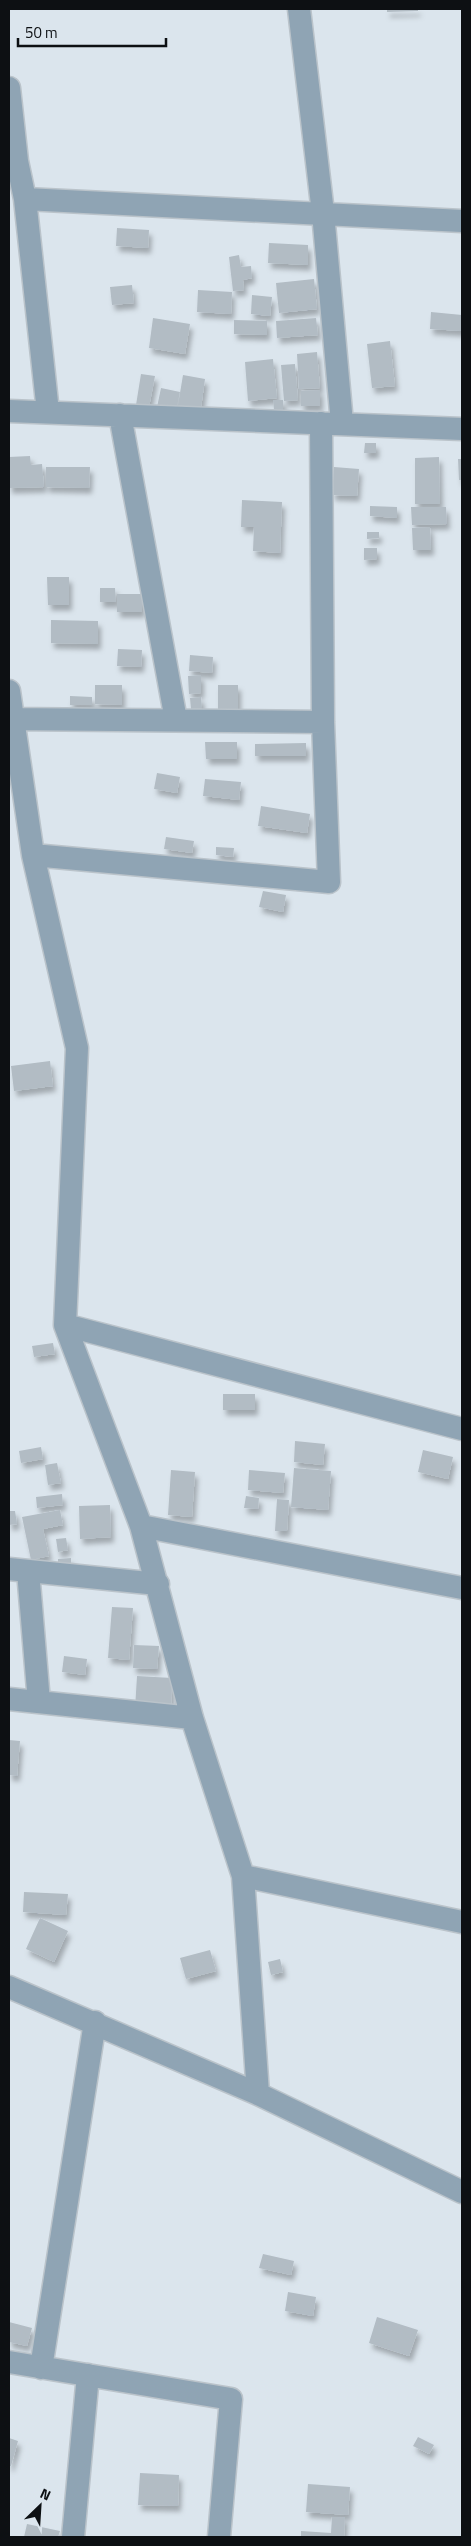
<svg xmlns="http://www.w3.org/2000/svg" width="471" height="2546" font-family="'Titillium Web',sans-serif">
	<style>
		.building { fill: #b2bcc4; filter: url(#shadow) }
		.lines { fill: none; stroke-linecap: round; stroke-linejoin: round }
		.street-casing { stroke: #bac3ca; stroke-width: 25 }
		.street { stroke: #8fa4b4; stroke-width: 22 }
	</style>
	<defs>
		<filter id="shadow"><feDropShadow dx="3" dy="5.5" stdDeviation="2.5" flood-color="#0004"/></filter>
	</defs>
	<rect width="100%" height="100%" fill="#dbe5ed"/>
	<path class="building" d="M387 9H418V11L387 12Z
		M117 228 149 230 148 248 116 246Z
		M269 243 308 245V265L268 263Z
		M239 255 241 267 251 266 252 278 243 280 244 290 233 291 229 257Z
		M314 279 317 309 279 313 276 283Z
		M132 285 134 303 112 305 110 287Z
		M198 290 232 292 231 314 197 312Z
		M252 295 272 297 270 316 251 314Z
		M431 312 462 315V331L430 329Z
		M153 318 190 324 185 354 149 348Z
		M316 318 318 335 277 338 276 321Z
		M234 320 267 321V335L234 334Z
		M390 341 395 386 372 388 367 344Z
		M317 352 320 388 299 389 297 354Z
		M273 359 277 398 248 401 245 362Z
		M295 364 298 400 284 401 281 365Z
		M141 374 155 376 149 407 136 405Z
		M183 375 205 379 201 408 178 405Z
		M161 388 180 392 176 411 157 407Z
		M320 390V406H301V391Z
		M273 400H283V410H274Z
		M365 443H376V453H364Z
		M30 456 31 465 42 464 44 487 9 488V457Z
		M439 457 440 504H415V458Z
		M458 459H462V480H459Z
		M46 467H90L89 488 46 487Z
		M334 467 359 469 357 496 332 495Z
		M242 500 282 502 280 553 253 551 254 527H241Z
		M370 506 397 507V518L370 516Z
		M411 507H446L447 524 412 525Z
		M430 527 431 550H413L412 528Z
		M367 532H379V538L367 539Z
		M364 548H377V559L364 560Z
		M47 577H69V605H48Z
		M100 588H115L116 602H100Z
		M117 594H142V612H117Z
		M51 620 98 621V644L51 643Z
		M118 649 142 650 141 667 117 666Z
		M190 655 213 657 212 673 189 671Z
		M201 675V693L189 694 188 676Z
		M95 685H122V705L95 704Z
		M218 685H238V711H218Z
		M70 696 92 697V705H70Z
		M201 697 202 708 191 709 190 698Z
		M205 742H237V759H206Z
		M306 743V756H255V744Z
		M157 773 180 777 177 793 154 789Z
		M205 779 241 782 239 800 203 796Z
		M261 806 310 814 307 833 258 826Z
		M166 837 194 841 192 853 164 849Z
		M216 847 234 848 233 857 216 855Z
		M263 891 286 895 283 912 259 907Z
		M50 1061 53 1086 14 1091 11 1066Z
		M53 1343 55 1354 34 1357 32 1346Z
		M223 1394H255V1410H223Z
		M295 1441 325 1444 323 1465 294 1462Z
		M41 1447 43 1459 21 1463 19 1451Z
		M423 1450 453 1457 448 1479 418 1472Z
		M57 1463 61 1483 48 1485 45 1465Z
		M294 1468 331 1471 328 1510 291 1507Z
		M171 1470 195 1472 192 1517 168 1515Z
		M249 1470 285 1473 283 1493 248 1490Z
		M62 1494 63 1505 37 1508 36 1497Z
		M246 1496 259 1498 258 1509 244 1508Z
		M277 1499 289 1500 287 1531H275Z
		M110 1505 111 1537 80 1539 79 1506Z
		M60 1510 63 1525 43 1529 49 1556 31 1560 22 1517Z
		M9 1511H15L17 1524 9 1525Z
		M66 1538 68 1550 58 1552 56 1539Z
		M71 1558V1566L58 1567V1559Z
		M112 1607 133 1608 129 1660 108 1658Z
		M134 1645 159 1646 157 1669 133 1668Z
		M64 1656 87 1659 85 1675 62 1672Z
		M137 1676 172 1678 171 1711 135 1709Z
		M9 1740 20 1741 17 1776 9 1775Z
		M24 1892 68 1894 66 1915 23 1912Z
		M40 1918 68 1931 54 1962 26 1949Z
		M210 1950 216 1971 186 1979 180 1958Z
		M280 1959 283 1972 271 1975 268 1962Z
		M263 2254 294 2261 291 2275 259 2268Z
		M288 2292 316 2297 313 2316 285 2311Z
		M377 2317 418 2330 409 2356 369 2343Z
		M9 2322 32 2328 27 2346 9 2342Z
		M418 2437 434 2445 429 2454 413 2446Z
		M9 2438 18 2441 11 2466H9Z
		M140 2473 179 2475 178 2506 138 2505Z
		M308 2484 350 2487 348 2515 306 2512Z
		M332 2517H345L344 2537H301V2531L331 2533Z
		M27 2524 60 2531 58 2537H24Z"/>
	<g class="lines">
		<g class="street-casing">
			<path id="street" d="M299 9 323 213 342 423
				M9 88 17 161 25 199 48 412
				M25 199 462 221
				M9 411 462 429
				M120 415 176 720
				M9 691 33 855 77 1048 65 1325 141 1526 192 1718 243 1876 258 2094
				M9 719 323 722
				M33 855 329 882 323 722 321 423
				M65 1325 462 1429
				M141 1526 462 1588
				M9 1569 158 1584
				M28 1571 39 1702
				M9 1699 192 1718
				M243 1876 462 1922
				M9 1987 258 2094 462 2192
				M9 2362 231 2399 219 2537
				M41 2368 95 2022
				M73 2537 88 2375"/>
		</g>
		<use href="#street" class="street"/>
	</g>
	<rect width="471" height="2546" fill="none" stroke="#0d1013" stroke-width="20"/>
	<g transform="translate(40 2506) rotate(25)" stroke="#dbe5ed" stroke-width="4" paint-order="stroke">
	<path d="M0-4L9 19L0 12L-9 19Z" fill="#0d1013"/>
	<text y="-8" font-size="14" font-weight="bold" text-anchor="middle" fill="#0d1013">N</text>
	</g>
	<path d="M18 38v8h148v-8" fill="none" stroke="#0d1013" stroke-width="2.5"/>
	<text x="25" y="38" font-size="15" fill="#0d1013" stroke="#dbe5ed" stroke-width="4" paint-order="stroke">50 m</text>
</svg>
